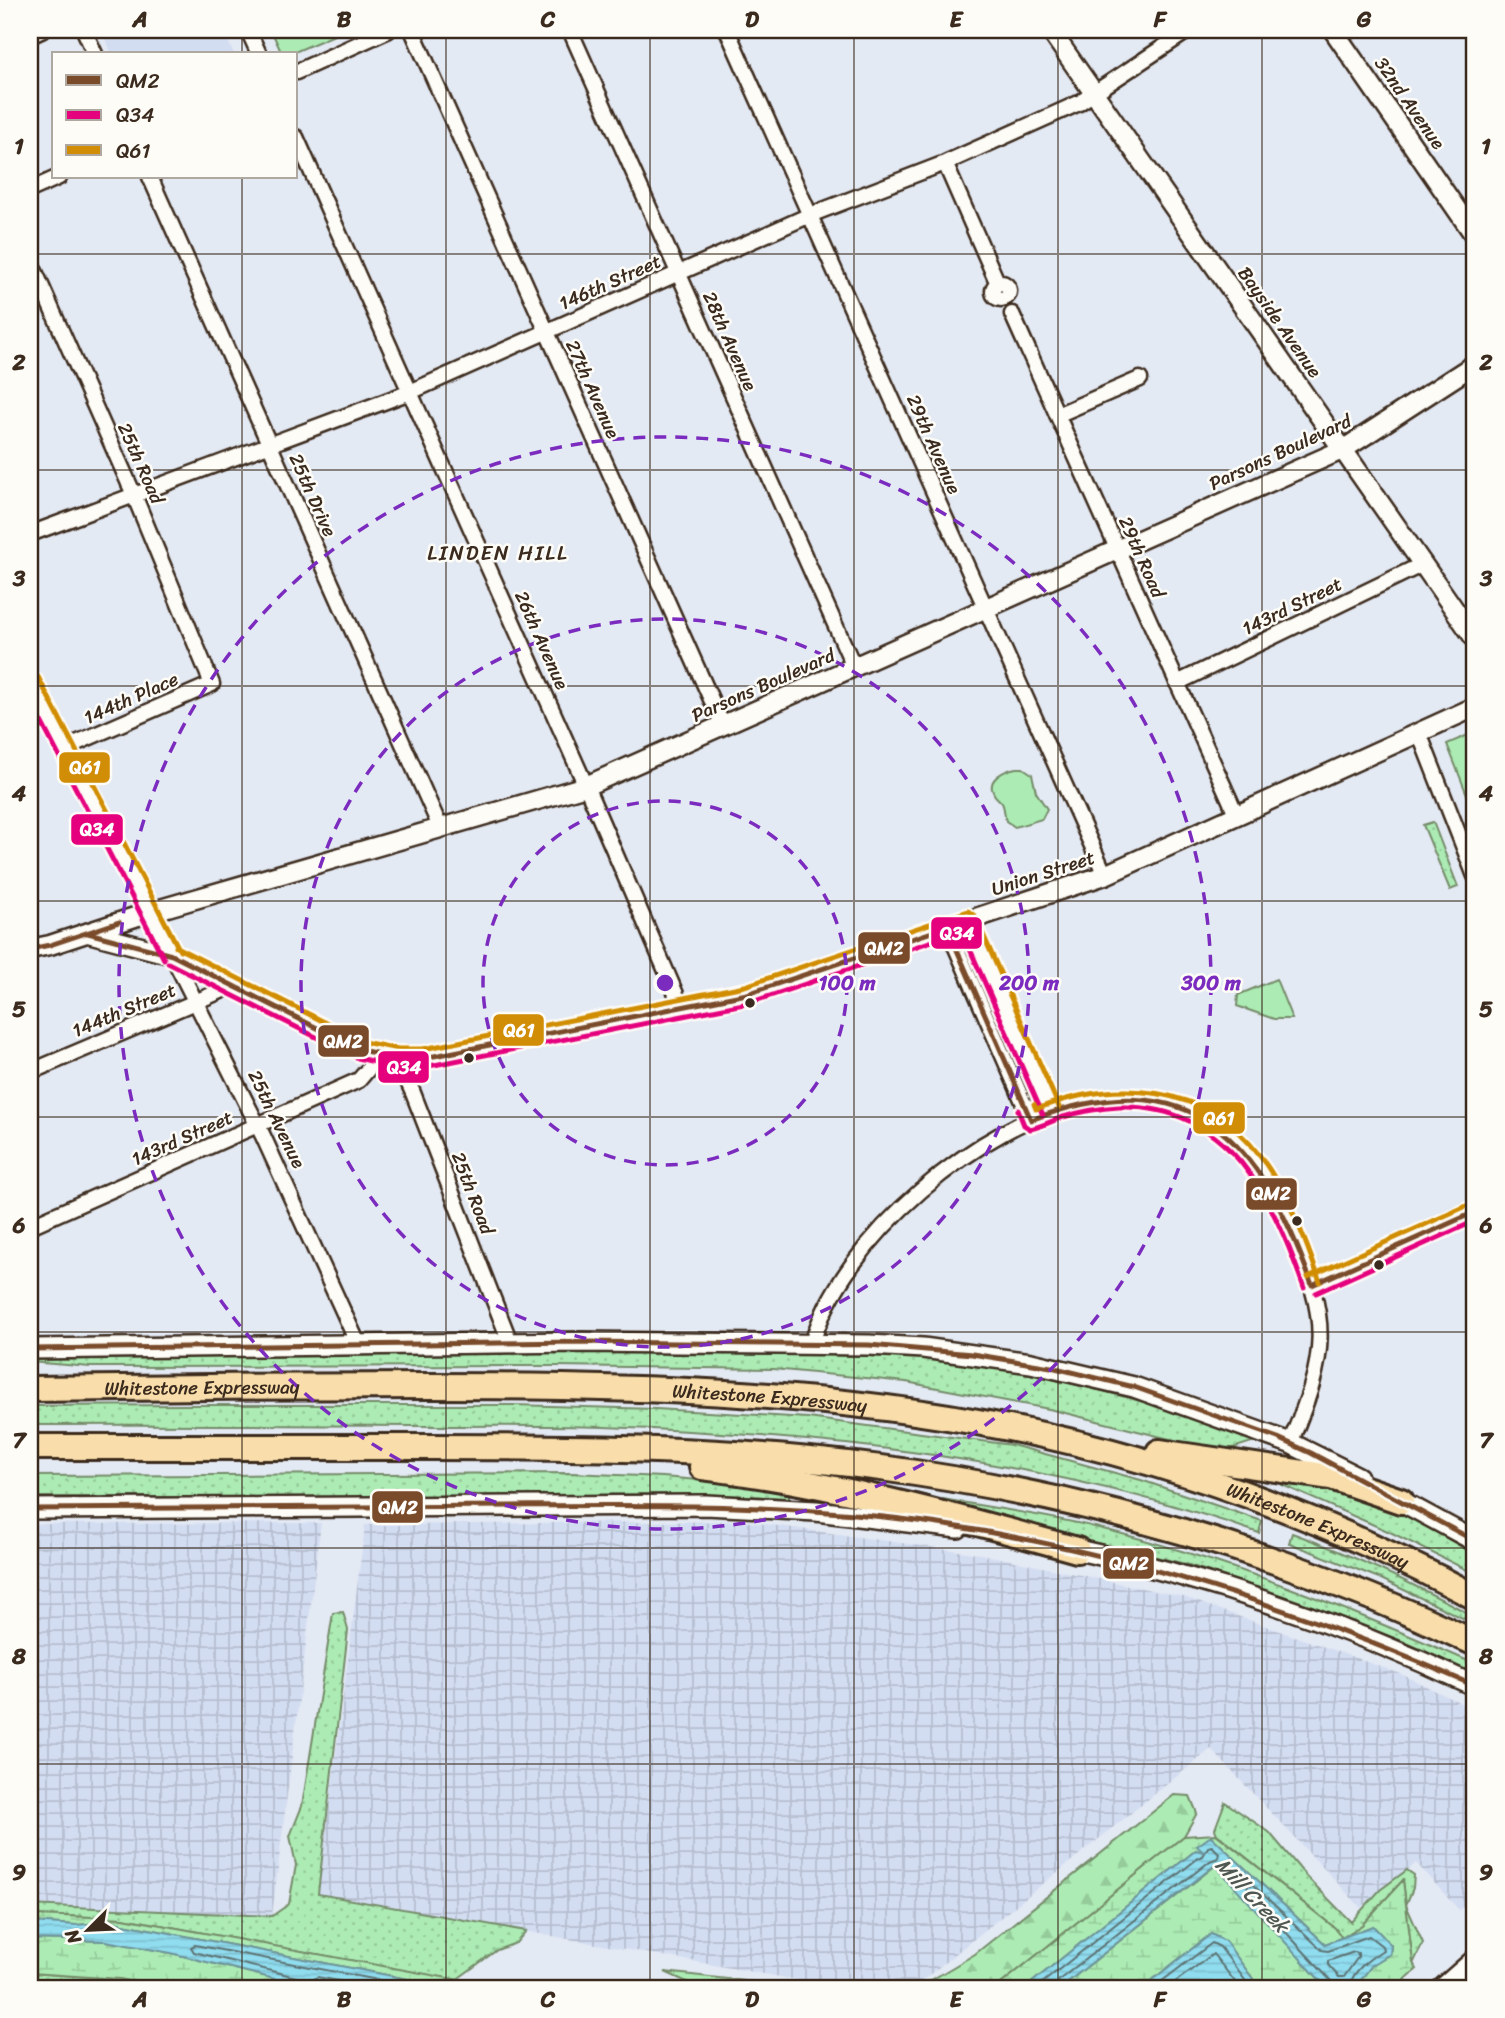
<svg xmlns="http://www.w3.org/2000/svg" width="1505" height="2018" font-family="Sriracha,sans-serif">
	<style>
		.built { fill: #d3ddf2 }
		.industrial { fill: url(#industrial-grid) }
		.grass { fill: url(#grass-dots); stroke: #748b69; stroke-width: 2 }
		.forest { fill: url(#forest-firs); stroke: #748b69; stroke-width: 2 }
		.wetland { fill: url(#wetland-marsh); stroke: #748b69; stroke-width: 2 }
		.green { fill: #acecb4; stroke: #748b69; stroke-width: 2 }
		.water { fill: url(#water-rules); stroke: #6e959c; stroke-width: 2 }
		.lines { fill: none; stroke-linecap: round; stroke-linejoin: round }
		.shore { stroke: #5d7272; stroke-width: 2 }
		.minor-casing { stroke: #3b2a1e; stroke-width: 19 }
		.tertiary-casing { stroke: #3b2a1e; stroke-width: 23 }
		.secondary-casing { stroke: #3b2a1e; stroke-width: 24 }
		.motorway-casing { stroke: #3b2a1e; stroke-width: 30 }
		.minor { stroke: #fdfcf7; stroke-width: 14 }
		.tertiary { stroke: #fdfcf7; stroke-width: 18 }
		.secondary { stroke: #fdfcf7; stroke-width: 19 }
		.motorway { stroke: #f9deab; stroke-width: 24 }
		.bus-1-casing { stroke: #fdfcf7; stroke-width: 10 }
		.bus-2-casing { stroke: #fdfcf7; stroke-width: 10 }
		.bus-3-casing { stroke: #fdfcf7; stroke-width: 10 }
		.bus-1 { stroke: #7a4b2a; stroke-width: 5 }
		.bus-2 { stroke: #e5007d; stroke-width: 5 }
		.bus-3 { stroke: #d18d06; stroke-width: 5 }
		.grid { fill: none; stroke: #3b2a1e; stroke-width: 2; stroke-opacity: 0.55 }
		.ring { fill: none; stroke: #7b2cbf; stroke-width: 3.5; stroke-dasharray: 12 9 }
		.bus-dot { fill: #3b2a1e; stroke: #fdfcf7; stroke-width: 2.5 }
		.labels { text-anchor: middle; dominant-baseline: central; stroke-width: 5; stroke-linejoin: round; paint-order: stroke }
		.street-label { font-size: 19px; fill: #3b2a1e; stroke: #fdfcf7 }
		.neighbourhood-label { font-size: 21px; letter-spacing: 2px; fill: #3b2a1e; stroke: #fdfcf7 }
		.water-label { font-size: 21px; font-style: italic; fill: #505752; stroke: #fdfcf7 }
		.centre { fill: #7b2cbf; stroke: #fdfcf7; stroke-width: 3.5 }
		.ring-label { font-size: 21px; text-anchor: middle; font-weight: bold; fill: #7b2cbf; stroke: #fdfcf7; stroke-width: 5; stroke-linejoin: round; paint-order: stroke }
		.line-badge { stroke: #fdfcf7; stroke-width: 2.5 }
		.badge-label { font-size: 19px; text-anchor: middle; font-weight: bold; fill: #fff }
		.neatline { fill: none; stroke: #3b2a1e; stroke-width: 2.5 }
		.grid-label { font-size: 23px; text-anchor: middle; font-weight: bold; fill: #3b2a1e }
	</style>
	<defs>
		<pattern id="industrial-grid" width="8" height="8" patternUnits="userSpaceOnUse" patternTransform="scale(1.75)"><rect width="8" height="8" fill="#d3ddf2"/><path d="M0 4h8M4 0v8" fill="none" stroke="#b6becf"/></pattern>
		<pattern id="grass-dots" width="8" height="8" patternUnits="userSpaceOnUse" patternTransform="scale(1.75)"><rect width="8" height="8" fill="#acecb4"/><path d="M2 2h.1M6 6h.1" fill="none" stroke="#95cb9a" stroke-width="1.8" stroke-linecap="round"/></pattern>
		<pattern id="forest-firs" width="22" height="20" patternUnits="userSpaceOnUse" patternTransform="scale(1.75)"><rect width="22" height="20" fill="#acecb4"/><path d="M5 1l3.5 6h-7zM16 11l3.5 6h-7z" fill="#95cb9a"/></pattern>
		<pattern id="wetland-marsh" width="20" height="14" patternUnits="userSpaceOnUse" patternTransform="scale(1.75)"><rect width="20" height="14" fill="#acecb4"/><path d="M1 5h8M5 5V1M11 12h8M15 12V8" fill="none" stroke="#95cb9a"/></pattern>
		<pattern id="water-rules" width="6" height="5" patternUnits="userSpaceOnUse" patternTransform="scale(1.75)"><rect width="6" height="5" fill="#90ddf0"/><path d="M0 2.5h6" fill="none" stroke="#7dbecd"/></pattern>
	</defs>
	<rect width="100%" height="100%" fill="#e4eaf4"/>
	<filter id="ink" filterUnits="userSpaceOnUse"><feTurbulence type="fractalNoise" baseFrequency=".0143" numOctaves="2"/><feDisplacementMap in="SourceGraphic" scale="14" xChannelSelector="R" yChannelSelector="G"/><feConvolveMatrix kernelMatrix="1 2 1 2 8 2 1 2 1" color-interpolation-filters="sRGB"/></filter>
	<g filter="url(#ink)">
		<path class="built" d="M101 30H223L234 54H112Z"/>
		<path class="industrial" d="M743 1521 981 1554 1184 1597 1401 1674 1475 1710V1898L1459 1910 1416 1863 1361 1908 1211 1749 913 1988H841L318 1894 365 1525Z
			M321 1523 272 1916 30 1910V1524Z"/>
		<path class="grass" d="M1433 822 1458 887 1450 890 1423 825Z
			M516 1351 749 1352 923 1358 1018 1371 1103 1391 1166 1408 1255 1441 1230 1449 1206 1448 1049 1409 906 1382 773 1369 556 1366 91 1367 30 1362V1360Z
			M186 1405H513L656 1409 808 1418 1012 1445 1141 1480 1262 1521 1259 1533C1049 1459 824 1435 603 1427 541 1425 478 1426 416 1426 287 1425 159 1424 30 1425V1406Z
			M572 1473 663 1477 769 1486 789 1492V1498L701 1494 348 1497H30V1476Z
			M1284 1477 1361 1492 1413 1518 1475 1555V1574L1390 1532 1282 1485Z
			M943 1499C994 1508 1045 1515 1095 1527 1226 1559 1352 1610 1475 1664V1674L1400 1640 1261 1589 1186 1564 947 1508 940 1504Z
			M1292 1533C1355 1556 1416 1585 1475 1617V1624L1379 1578 1289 1543Z
			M343 1612 348 1630 318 1894 526 1931 516 1943 497 1950 456 1980 123 1918 30 1915V1905L272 1916 289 1904 296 1865 290 1836 302 1806 333 1613Z
			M1225 1802 1269 1832 1306 1876 1351 1922 1380 1890 1407 1870 1414 1875 1413 1888 1406 1905 1423 1943 1413 1964 1403 1880 1362 1925 1342 1938 1335 1928 1217 1834 1215 1829Z
			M30 1973 120 1979 163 1988H30Z"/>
		<path class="forest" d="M1174 1795 1190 1796 1197 1813 1184 1836 996 1988H918L975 1954Z
			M665 1972 808 1988H700Z"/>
		<path class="wetland" d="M1216 1834 1335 1928 1342 1938 1362 1925 1403 1880 1413 1963 1417 1969 1395 1988H1355L1372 1965 1390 1954 1391 1945 1373 1926 1325 1944 1211 1836 1204 1853 1196 1850 1025 1988H996L1184 1836Z
			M1216 1865 1327 1988H1272L1256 1983 1225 1941 1211 1934 1142 1988H1060Z
			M30 1915 123 1918 502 1988H454L113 1922 76 1925 30 1922Z
			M30 1939 106 1941 171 1953 311 1988H163L120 1979 30 1973Z"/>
		<path class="green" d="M277 30H346L290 54H282L272 32Z
			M1475 732V815L1447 744Z
			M1016 768H1023L1032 774 1036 792 1047 809 1042 819 1015 827 1006 821C1004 815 1005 809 1002 803 1000 800 996 798 994 794 985 779 1005 770 1016 768Z
			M1276 979 1292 1019H1274L1237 1006 1238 995Z"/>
		<path class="water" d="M1211 1836 1325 1944 1373 1926 1391 1945 1390 1954 1372 1965 1355 1988H1327L1215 1865 1060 1988H1025L1196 1850 1203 1852 1197 1846Z
			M30 1922 76 1925 113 1922 454 1988H311L171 1953 106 1941 30 1939Z
			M1211 1934 1225 1941 1256 1983 1272 1988H1142Z"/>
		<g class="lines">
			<path class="shore" d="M1354 1952 1358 1953V1957L1344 1977H1339L1328 1965V1961Z
				M305 1988 304 1982 300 1978 194 1952 191 1947 195 1945 420 1988
				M314 1988 313 1980 317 1977 377 1988
				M1036 1988 1197 1859 1203 1856 1208 1847 1212 1846 1219 1853 1218 1858 1210 1861 1059 1980 1056 1988
				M1153 1988 1212 1943 1220 1947 1251 1988
				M1167 1988 1213 1954 1240 1988
				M1332 1988 1331 1981 1247 1890 1248 1885H1253L1322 1950 1328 1951 1369 1936 1382 1946 1383 1950C1369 1959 1352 1971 1349 1988"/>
			<g class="minor-casing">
				<path id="minor" d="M84 30 95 54
					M248 30 259 54
					M412 30 723 726
					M570 30 854 667
					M727 30 1105 875
					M30 36 43 30
					M296 72 389 30
					M296 137 586 786 682 1008
					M945 163 998 284
					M150 177 441 829
					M30 190 59 177
					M30 260 134 495 212 684 65 748
					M993 291a8 8 0 1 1 16 0a8 8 0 1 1-16 0Z
					M1012 314 1237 816
					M1057 415 1140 379
					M30 534 410 392 810 215 945 163 1079 103 1189 30
					M1177 683 1423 564
					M1419 733 1475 876
					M967 920 1051 1111
					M947 927 1031 1120
					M172 955 263 1136 359 1346
					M397 1058 413 1093 510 1342
					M30 1072 235 985
					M30 1226 359 1080 380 1055
					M1312 1285 1475 1212
					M812 1344C840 1240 983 1120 1087 1101 1127 1093 1170 1099 1205 1120 1249 1145 1270 1186 1290 1231 1331 1321 1328 1353 1290 1443"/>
			</g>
			<g class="tertiary-casing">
				<path id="tertiary" d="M1050 30 1475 639
					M1333 30 1475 236
					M30 681 172 955
					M88 933 172 955 361 1050 397 1058H424L701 1005 747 994 1105 875 1475 707
					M30 949 50 945 150 912 586 786 1344 449 1475 364
					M1442 1988 1475 1959"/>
			</g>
			<g class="secondary-casing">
				<path id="secondary" d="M30 1349 582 1342 869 1345 923 1348 1031 1363 1134 1387 1290 1443 1358 1477
					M1390 1495 1475 1541
					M30 1509 706 1505 816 1511 958 1528
					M1064 1547C1206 1576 1344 1624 1475 1686"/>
			</g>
			<g class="motorway-casing">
				<g id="motorway">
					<path id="s1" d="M30 1389C164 1387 297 1386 431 1386 624 1386 819 1390 1009 1428 1171 1460 1329 1519 1475 1597"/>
					<path d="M30 1447C163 1447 296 1447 430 1447 581 1447 731 1448 881 1468 1087 1496 1287 1553 1475 1643"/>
					<path d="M1159 1452 1331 1477 1401 1501"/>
					<path d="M702 1467C829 1482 954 1516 1077 1550"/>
				</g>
			</g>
			<use href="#minor" class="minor"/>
			<use href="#tertiary" class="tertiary"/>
			<use href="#secondary" class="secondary"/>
			<use href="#motorway" class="motorway"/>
			<g class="bus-1-casing">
				<path id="bus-1" d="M88 933 172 955 361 1050 397 1058H424L747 994 947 927 1031 1120C1193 1058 1261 1141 1312 1285L1475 1212
					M30 949 50 945 119 922
					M30 1349 582 1342 869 1345 972 1354 1051 1367 1134 1387 1278 1438 1311 1453 1475 1541
					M30 1509C190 1509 350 1507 511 1506 654 1505 797 1503 939 1524 1126 1552 1303 1610 1475 1686"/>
			</g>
			<g class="bus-2-casing">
				<path id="bus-2" d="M30 700 164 959
					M168 963 358 1058 396 1067H424L749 1003 962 931 1043 1115
					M1018 1110 1024 1125 1030 1129C1040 1127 1050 1122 1060 1118 1079 1112 1099 1108 1119 1107 1229 1103 1273 1199 1304 1288
					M1316 1293 1475 1221"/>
			</g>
			<g class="bus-3-casing">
				<path id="bus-3" d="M38 677 180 951
					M176 947 364 1042 398 1049H423L745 986 968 911 975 916 1059 1107
					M1034 1104 1036 1109C1116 1078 1204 1083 1260 1156 1288 1194 1305 1238 1320 1282
					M1308 1277 1471 1204"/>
			</g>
			<use href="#bus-1" class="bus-1"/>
			<use href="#bus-2" class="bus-2"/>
			<use href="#bus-3" class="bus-3"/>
		</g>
	</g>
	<path class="grid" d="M242 30V54M446 30V1988M650 30V1988M854 30V1988M1058 30V1988M1262 30V1988M242 177V1988M30 254H1475M30 470H1475M30 686H1475M30 901H1475M30 1117H1475M30 1332H1475M30 1548H1475M30 1764H1475"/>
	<g class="ring">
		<circle cx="665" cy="983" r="182"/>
		<circle cx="665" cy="983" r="364"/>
		<circle cx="665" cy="983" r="546"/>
	</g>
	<g class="bus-dot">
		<circle cx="750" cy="1003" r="6"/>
		<circle cx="469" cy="1058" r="6"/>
		<circle cx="1297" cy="1221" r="6"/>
		<circle cx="1379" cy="1265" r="6"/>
	</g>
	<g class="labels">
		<g class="street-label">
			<text transform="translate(1410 103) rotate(55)">32nd Avenue</text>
			<text transform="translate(610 282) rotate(-24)">146th Street</text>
			<text transform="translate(1280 322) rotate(55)">Bayside Avenue</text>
			<text transform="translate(730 341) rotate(66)">28th Avenue</text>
			<text transform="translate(593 389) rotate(66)">27th Avenue</text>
			<text transform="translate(934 444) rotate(66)">29th Avenue</text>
			<text transform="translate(1280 452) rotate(-25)">Parsons Boulevard</text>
			<text transform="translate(141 463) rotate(66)">25th Road</text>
			<text transform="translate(313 495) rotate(66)">25th Drive</text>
			<text transform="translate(1142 557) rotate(66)">29th Road</text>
			<text transform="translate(1292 606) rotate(-26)">143rd Street</text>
			<text transform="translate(542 640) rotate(66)">26th Avenue</text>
			<text transform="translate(763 685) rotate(-24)">Parsons Boulevard</text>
			<text transform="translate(131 698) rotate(-24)">144th Place</text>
			<text transform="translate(1043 873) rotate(-18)">Union Street</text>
			<text transform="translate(124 1010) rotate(-23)">144th Street</text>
			<text transform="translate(277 1119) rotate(64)">25th Avenue</text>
			<text transform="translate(182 1138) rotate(-24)">143rd Street</text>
			<text transform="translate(473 1193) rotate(69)">25th Road</text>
			<text stroke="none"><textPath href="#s1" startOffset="172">Whitestone Expressway</textPath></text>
			<text stroke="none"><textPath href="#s1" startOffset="740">Whitestone Expressway</textPath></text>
			<text stroke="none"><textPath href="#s1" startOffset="1306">Whitestone Expressway</textPath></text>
		</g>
		<g class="neighbourhood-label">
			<text x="498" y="553">LINDEN HILL</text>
		</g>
		<g class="water-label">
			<text transform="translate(1252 1895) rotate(46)">Mill Creek</text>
		</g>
	</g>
	<circle cx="665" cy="983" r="10" class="centre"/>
	<g class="ring-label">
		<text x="847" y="990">100 m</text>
		<text x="1029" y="990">200 m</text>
		<text x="1211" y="990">300 m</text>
	</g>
	<g class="line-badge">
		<rect x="58" y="751" width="53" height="33" rx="7" fill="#d18d06"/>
		<rect x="70" y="813" width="54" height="33" rx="7" fill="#e5007d"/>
		<rect x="930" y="916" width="53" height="34" rx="7" fill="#e5007d"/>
		<rect x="857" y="931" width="54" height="34" rx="7" fill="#7a4b2a"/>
		<rect x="492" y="1013" width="53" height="34" rx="7" fill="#d18d06"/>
		<rect x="317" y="1024" width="53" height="34" rx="7" fill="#7a4b2a"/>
		<rect x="377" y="1050" width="53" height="34" rx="7" fill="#e5007d"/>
		<rect x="1192" y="1101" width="54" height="34" rx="7" fill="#d18d06"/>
		<rect x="1245" y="1177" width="53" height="34" rx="7" fill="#7a4b2a"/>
		<rect x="371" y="1490" width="53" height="34" rx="7" fill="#7a4b2a"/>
		<rect x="1102" y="1547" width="53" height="33" rx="7" fill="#7a4b2a"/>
	</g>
	<g class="badge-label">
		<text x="85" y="774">Q61</text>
		<text x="97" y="836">Q34</text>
		<text x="957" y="940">Q34</text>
		<text x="884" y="955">QM2</text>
		<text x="519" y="1037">Q61</text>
		<text x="343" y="1048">QM2</text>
		<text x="404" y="1074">Q34</text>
		<text x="1219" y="1125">Q61</text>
		<text x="1271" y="1200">QM2</text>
		<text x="398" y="1514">QM2</text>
		<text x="1129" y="1570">QM2</text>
	</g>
	<rect width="1505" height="2018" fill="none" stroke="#fdfcf7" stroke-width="77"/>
	<rect x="52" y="52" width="245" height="126" fill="#fdfcf7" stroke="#afa8a0" stroke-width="2"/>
	<rect x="66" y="75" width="35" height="10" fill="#7a4b2a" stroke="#afa8a0" stroke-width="2"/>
	<text x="116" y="88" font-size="21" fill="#3b2a1e">QM2</text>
	<rect x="66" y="110" width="35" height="10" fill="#e5007d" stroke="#afa8a0" stroke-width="2"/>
	<text x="116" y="122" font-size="21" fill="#3b2a1e">Q34</text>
	<rect x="66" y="145" width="35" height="10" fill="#d18d06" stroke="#afa8a0" stroke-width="2"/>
	<text x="116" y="158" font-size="21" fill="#3b2a1e">Q61</text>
	<g transform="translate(88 1930) rotate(246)" stroke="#fdfcf7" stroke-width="5" paint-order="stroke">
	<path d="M0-5L12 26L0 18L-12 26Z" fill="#3b2a1e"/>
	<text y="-10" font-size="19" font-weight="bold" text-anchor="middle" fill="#3b2a1e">N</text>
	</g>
	<rect x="38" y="38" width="1428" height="1942" class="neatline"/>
	<g class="grid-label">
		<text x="140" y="27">A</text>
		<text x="344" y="27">B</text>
		<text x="548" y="27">C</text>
		<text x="752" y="27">D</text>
		<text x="956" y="27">E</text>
		<text x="1160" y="27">F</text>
		<text x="1364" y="27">G</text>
		<text x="19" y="154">1</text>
		<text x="1486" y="154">1</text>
		<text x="19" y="370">2</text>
		<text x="1486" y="370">2</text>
		<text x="19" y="586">3</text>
		<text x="1486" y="586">3</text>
		<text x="19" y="801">4</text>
		<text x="1486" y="801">4</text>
		<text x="19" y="1017">5</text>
		<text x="1486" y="1017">5</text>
		<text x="19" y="1233">6</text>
		<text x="1486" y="1233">6</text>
		<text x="19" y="1448">7</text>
		<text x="1486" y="1448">7</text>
		<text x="19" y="1664">8</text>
		<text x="1486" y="1664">8</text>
		<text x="19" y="1880">9</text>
		<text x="1486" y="1880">9</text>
		<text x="140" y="2007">A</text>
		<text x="344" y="2007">B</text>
		<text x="548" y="2007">C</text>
		<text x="752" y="2007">D</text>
		<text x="956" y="2007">E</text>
		<text x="1160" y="2007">F</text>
		<text x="1364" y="2007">G</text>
	</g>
</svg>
